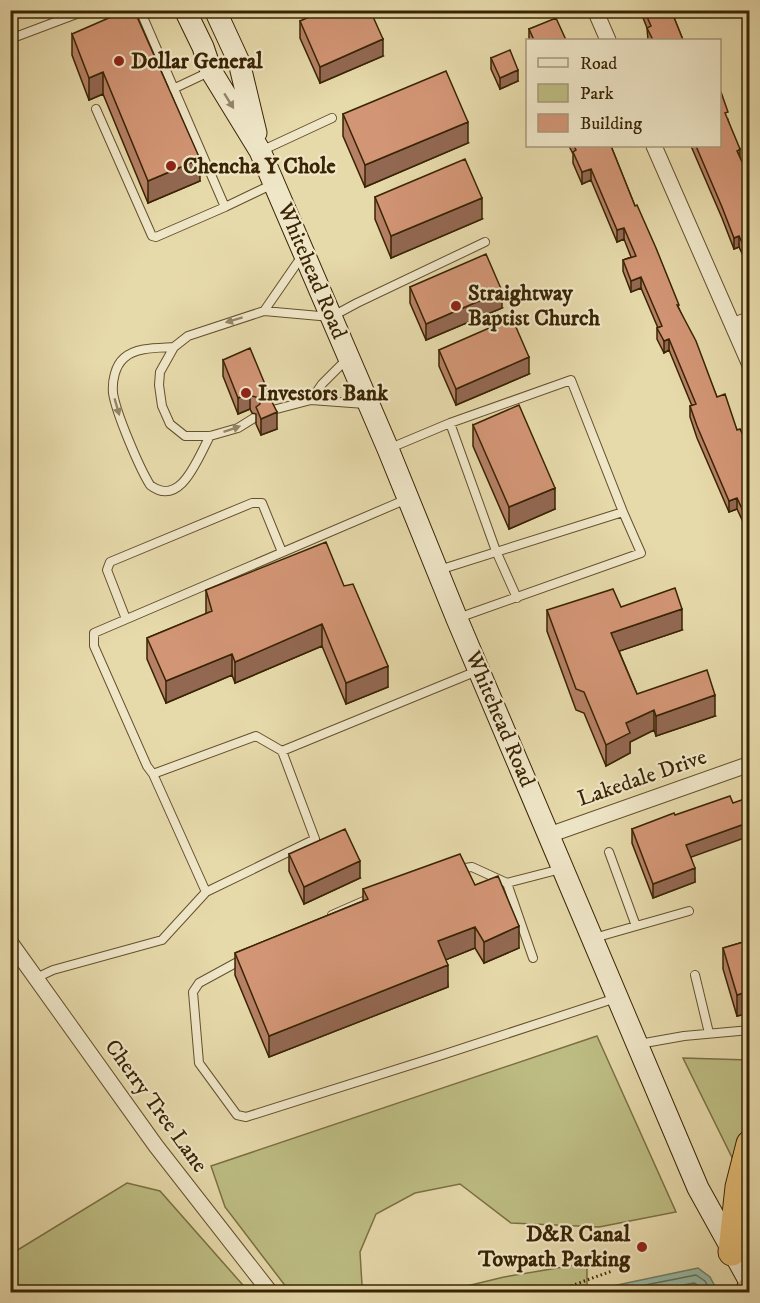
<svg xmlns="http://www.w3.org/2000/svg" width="760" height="1303" font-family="'IM FELL DW Pica',serif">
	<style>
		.green { fill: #bdbd83; stroke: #7b7043; stroke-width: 1.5 }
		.water { fill: #96baa7; stroke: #717e65; stroke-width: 1.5 }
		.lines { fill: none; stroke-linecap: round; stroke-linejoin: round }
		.shore { stroke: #686f55; stroke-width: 1.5 }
		.service-casing { stroke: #64512d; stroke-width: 10 }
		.minor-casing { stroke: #64512d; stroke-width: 17 }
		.secondary-casing { stroke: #392403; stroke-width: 23 }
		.motorway-casing { stroke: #392403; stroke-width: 29 }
		.path { stroke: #392403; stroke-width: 3; stroke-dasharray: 1.5 3; stroke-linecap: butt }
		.service { stroke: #efe6c8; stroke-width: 8 }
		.minor { stroke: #efe6c8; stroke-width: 15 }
		.secondary { stroke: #efe6c8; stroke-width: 21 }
		.motorway { stroke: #e3bc75; stroke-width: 27 }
		.wall { fill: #b58065; stroke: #392403; stroke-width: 1.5 }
		.shaded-wall { fill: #936852; stroke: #392403; stroke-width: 1.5 }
		.building { fill: #d29575; stroke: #392403; stroke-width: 1.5 }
		.oneway { fill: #948566 }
		.poi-dot { fill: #8f2418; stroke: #efe6c8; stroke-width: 2 }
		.labels { text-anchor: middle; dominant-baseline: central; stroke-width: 4.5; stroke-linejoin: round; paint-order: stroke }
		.poi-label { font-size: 22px; font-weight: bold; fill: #392403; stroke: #efe6c8; text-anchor: start }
		.street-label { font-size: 22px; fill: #392403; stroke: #efe6c8 }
	</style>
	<rect width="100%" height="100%" fill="#e6d9aa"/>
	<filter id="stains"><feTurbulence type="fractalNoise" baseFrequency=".00333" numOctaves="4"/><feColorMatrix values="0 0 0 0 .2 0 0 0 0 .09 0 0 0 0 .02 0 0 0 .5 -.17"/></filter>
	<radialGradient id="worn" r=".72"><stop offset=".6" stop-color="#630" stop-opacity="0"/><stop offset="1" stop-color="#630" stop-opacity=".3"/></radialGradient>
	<path class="green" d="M597 1036 676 1212 599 1227 511 1223 460 1184 415 1193 376 1214 360 1252 362 1285 376 1292H290L225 1207 211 1166Z
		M683 1058 749 1060V1192Z
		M127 1183 160 1191 249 1292H11V1254Z
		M587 1263V1291L584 1292H442L504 1277Z"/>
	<path class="water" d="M698 1268 710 1277 718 1292H584Z"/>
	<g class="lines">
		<path class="shore" d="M610 1292 696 1275 705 1281 711 1292
			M647 1292 694 1283 699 1286 703 1292"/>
		<g class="service-casing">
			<path id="service" d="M140 10 225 207 273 184
				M10 39 87 10
				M173 89 209 72
				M96 109 152 236 156 237 225 207
				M261 151 332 118
				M264 311 331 317 357 303 485 242
				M174 347C159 348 136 347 124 358 115 366 112 381 113 393 116 413 139 467 150 485 181 509 198 457 210 436
				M311 400 322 384 348 358
				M269 411 311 400 365 404
				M254 418 238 428 210 436H185L170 424 162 406 159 385 160 372 174 347 188 336 264 311 302 256
				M450 423 496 551 517 598
				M388 449 450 423 571 380 623 512 439 570
				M407 499 94 633V646L147 766 153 774 256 736 282 751 477 671
				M458 618 641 553 623 512
				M126 619 107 570 110 562 252 503H262L282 552
				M153 774 206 892
				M609 852 636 926
				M458 869 472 867 507 883 561 869
				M507 883 533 958
				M332 915 373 897
				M594 938 689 911
				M243 959 199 983 193 992 199 1063 237 1115 246 1117 442 1055 616 998
				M695 975 709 1033
				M36 978 53 970 162 940 206 892 315 839 282 751
				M639 1044 684 1036 750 1030"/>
		</g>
		<g class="minor-casing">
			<path id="minor" d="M595 10 608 40
				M654 146 750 365
				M733 326 750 319
				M549 835 750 764
				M10 942 156 1146 270 1292"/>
		</g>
		<g class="secondary-casing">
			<path id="secondary" d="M185 10 203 47 211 71 260 151 388 449 457 619 698 1188 750 1282
				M215 10 239 62 256 133"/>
		</g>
		<g class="motorway-casing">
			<path id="motorway" d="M732 1252 739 1187 750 1144
				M749 1292 750 1290"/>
		</g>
		<path class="path" d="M554 1292 612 1271"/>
		<use href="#service" class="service"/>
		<use href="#minor" class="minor"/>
		<use href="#secondary" class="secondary"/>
		<use href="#motorway" class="motorway"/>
	</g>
	<path class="wall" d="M640 10H671L683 40H648L647 28Z
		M300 21 383 56 320 83 300 38Z
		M529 29 566 40H529Z
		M72 34 200 181 148 203 103 94 89 100 72 55Z
		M491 58 518 81 500 89 491 69Z
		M343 114 468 143 365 187 343 136Z
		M728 120 740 159 750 179V270L739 247 734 249 722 218 691 146H720Z
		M569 146H611L635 206 717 397 750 451V537L737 509 729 512 697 438 690 417V406H692L669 350 664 353 657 339V328H658L641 288 631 292 623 271V260L631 257 624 239 617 242 591 180 582 184 573 163V154Z
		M375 197 482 219 391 258 375 219Z
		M410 287 502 308 426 340 410 303Z
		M439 350 529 374 456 405 439 366Z
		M223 360 267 400 277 429 261 435 256 424V414L252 413 250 409 238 414 223 376Z
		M473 425 555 509 509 529 473 446Z
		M344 586 388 687 346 704 322 646 235 683 232 675 166 703 147 659V638L206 614V590Z
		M621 607 682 630 619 651 637 694 715 716 656 736 654 730 630 742V753L606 766 584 713 576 710 547 631V610Z
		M632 829 691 857 695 882 653 898 632 843Z
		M289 854 360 878 304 904 289 871Z
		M475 885 519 948 484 963 475 948 445 960 448 987 269 1057 235 975V953L363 901V889Z
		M750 940V1013L737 1016 723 969V948Z"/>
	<path class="shaded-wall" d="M383 39V56L320 83V67Z
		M518 70V81L500 89V78Z
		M103 72V94L89 100V78Z
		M468 122V143L365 187V165Z
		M740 149V160L737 151Z
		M200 159V181L148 203V181Z
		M591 169V180L582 184V172Z
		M482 198V219L391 258V236Z
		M624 228V239L617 242V230Z
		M739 236V247L734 249V238Z
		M641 277V288L631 292V281Z
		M502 291V308L426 340V324Z
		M669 339V350L664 353V341Z
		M529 357V374L456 405V389Z
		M267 389V405L263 409V392Z
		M250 393V409L238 414V398Z
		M277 412V429L261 435V419Z
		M555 488V509L509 529V507Z
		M737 498V509L729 512V501Z
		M682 609V630L611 654V633Z
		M322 624V646L235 683V662Z
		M232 654V675L166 703V681Z
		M388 666V687L346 704V683Z
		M715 695V716L656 736V716Z
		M654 710V730L630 742V753L606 766V745L626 723Z
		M750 822V836L686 859V845Z
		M360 861V878L304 904V887Z
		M695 868V882L653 898V884Z
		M519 926V948L484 963V942Z
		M475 927V948L438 963V941Z
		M448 965V987L269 1057V1036Z
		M750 991V1013L737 1016V995Z"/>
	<path class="building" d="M127 10H134L200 159 148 181 103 72 89 78 72 34Z
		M325 10H370L383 39 320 67 300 21Z
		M644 10H671L683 40H653L647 28 651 26Z
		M556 18 566 40H534L529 29Z
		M510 50 518 70 500 78 491 58Z
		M446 71 468 122 365 165 343 114Z
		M721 92 728 112 725 113 740 149 737 151 750 179V259L739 236 734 238 722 207 696 146H720V93Z
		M574 146H611L635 206 637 205 656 248 679 305H677L696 341 717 397 725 394 737 430 740 429 750 451 747 453 750 459V526L737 498 729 501 697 426 690 406 696 404 669 339 664 341 657 328 662 326 641 277 631 281 623 260 636 256 624 228 617 230 591 169 582 172 573 152 576 150Z
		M465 159 482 198 391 236 375 197Z
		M486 254 502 291 426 324 410 287Z
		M512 318 529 357 456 389 439 350Z
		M250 348 267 389 263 392V397L267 400H271L277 412 261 419 256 407 260 404 259 398 252 396 250 393 238 398 223 360Z
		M519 405 555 488 509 507 473 425Z
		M326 542 344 586 353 584 388 666 346 683 322 624 235 662 232 654 166 681 147 638 212 611 206 590Z
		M675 588 682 609 611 633 637 694 707 670 715 695 656 716 654 710 626 723 630 733 606 745 584 692 576 689 547 610 613 589 621 607Z
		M730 796 733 803 750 797V822L686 845 695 868 653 884 632 829 674 813 675 815Z
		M345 829 360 861 304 887 289 854Z
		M460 854 475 885 498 876 519 926 484 942 475 927 438 941 448 965 269 1036 235 953 368 899 363 889Z
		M750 940V991L737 995 723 948Z"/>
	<defs><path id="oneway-solid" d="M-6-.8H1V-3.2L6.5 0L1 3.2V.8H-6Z" transform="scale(1.5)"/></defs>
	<g class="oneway">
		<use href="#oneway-solid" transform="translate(229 101) rotate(58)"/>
		<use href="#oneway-solid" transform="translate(234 320) rotate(163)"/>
		<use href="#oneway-solid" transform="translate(117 407) rotate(74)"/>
		<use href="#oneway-solid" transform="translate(232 429) rotate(-19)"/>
	</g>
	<g class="poi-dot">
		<circle cx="119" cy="61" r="6"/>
		<circle cx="171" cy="166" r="6"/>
		<circle cx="456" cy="306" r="6"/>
		<circle cx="246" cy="393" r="6"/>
		<circle cx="642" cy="1247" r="6"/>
	</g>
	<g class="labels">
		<g class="poi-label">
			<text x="131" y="61">Dollar General</text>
			<text x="183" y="166">Chencha Y Chole</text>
			<text x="468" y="293">Straightway<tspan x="468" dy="25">Baptist Church</tspan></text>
			<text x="258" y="393">Investors Bank</text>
			<text x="630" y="1234" text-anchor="end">D&amp;R Canal<tspan x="630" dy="25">Towpath Parking</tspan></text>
		</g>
		<g class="street-label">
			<text transform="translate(312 271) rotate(67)">Whitehead Road</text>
			<text transform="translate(500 719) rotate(67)">Whitehead Road</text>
			<text transform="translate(642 778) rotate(-19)">Lakedale Drive</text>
			<text transform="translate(156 1106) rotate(54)">Cherry Tree Lane</text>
		</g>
	</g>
	<rect width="760" height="1303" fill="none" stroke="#e6d9aa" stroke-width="36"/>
	<rect x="12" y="12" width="736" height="1279" fill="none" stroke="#392403" stroke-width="3"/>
	<rect x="18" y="18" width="724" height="1267" fill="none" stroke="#392403" stroke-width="1.5"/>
	<rect x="526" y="39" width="195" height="108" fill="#efe6c8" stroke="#a69879" stroke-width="1.5"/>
	<rect x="538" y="58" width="30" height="9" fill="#efe6c8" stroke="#a69879" stroke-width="1.5"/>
	<text x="580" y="69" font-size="18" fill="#392403">Road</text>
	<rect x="538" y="84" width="30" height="18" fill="#bdbd83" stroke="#a69879" stroke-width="1.5"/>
	<text x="580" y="99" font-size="18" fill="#392403">Park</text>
	<rect x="538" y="114" width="30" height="18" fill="#d29575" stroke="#a69879" stroke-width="1.5"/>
	<text x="580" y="129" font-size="18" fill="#392403">Building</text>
	<rect width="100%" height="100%" filter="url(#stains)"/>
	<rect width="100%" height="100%" fill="url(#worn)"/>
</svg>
